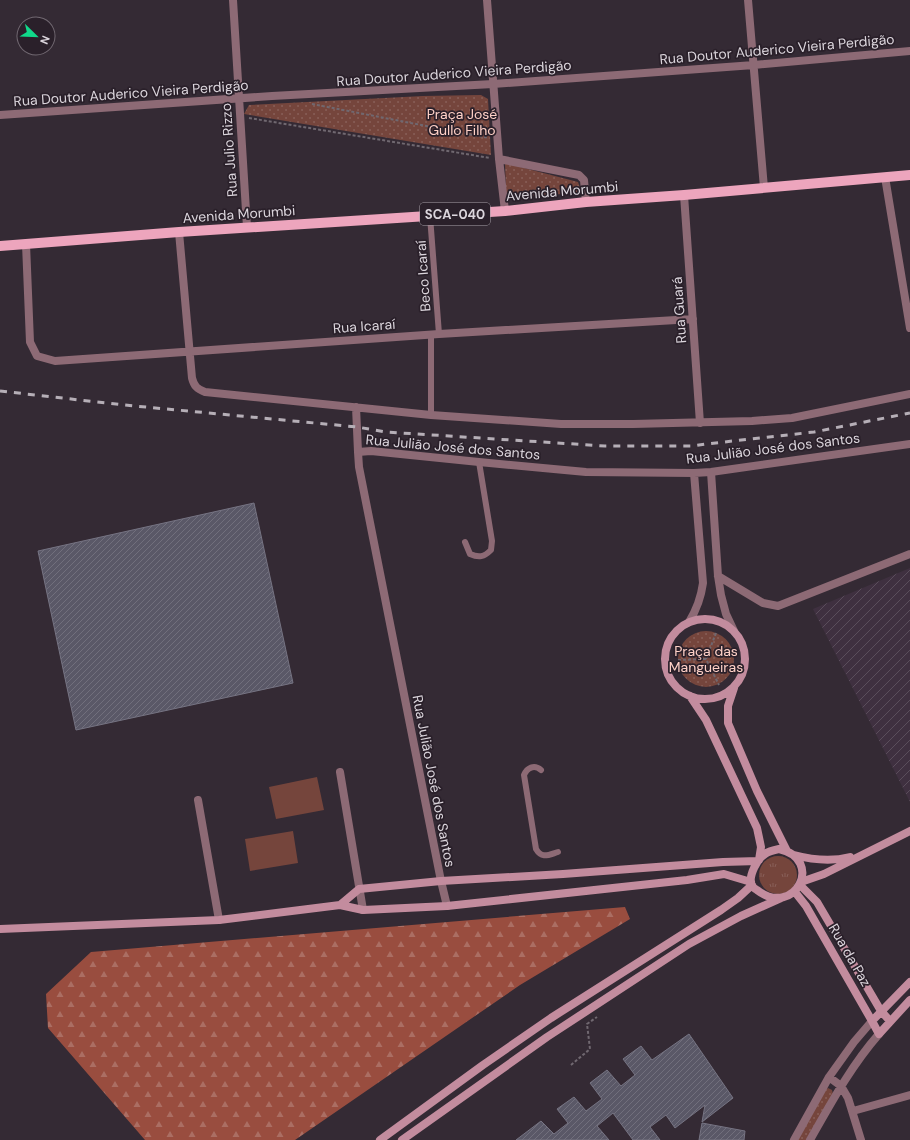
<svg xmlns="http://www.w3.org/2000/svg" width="910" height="1140" font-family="'DM Sans',sans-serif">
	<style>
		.industrial { fill: url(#industrial-furrows) }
		.grass { fill: url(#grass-tufts) }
		.forest { fill: url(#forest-firs) }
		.park { fill: url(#park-dots) }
		.garden { fill: #75453c }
		.building { fill: url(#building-hatch); stroke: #767483 }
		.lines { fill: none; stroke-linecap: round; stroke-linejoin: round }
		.path { stroke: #706870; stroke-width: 2; stroke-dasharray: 3 2; stroke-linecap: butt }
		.lane { stroke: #8d6a75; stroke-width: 6 }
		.street { stroke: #8d6a75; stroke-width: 8 }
		.secondary { stroke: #c38c9e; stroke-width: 8 }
		.primary { stroke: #eda5bd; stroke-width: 10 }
		.rail { stroke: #b6afb7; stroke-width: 3; stroke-dasharray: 7 7; stroke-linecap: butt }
		.labels { text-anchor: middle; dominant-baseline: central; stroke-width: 3.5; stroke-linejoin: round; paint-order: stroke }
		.shield { fill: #2a202a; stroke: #a69fa7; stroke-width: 1 }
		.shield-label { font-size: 13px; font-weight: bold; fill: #dbd5dc }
		.street-label { font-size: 14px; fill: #dbd5dc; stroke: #2a202a }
		.park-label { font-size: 14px; fill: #ffd1c7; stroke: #2a202a }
	</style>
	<defs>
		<pattern id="industrial-furrows" width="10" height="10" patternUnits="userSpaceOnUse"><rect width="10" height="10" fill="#3f3040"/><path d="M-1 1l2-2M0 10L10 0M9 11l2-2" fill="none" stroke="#5a4d5b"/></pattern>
		<pattern id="grass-tufts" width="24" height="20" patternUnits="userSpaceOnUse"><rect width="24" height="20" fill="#75453c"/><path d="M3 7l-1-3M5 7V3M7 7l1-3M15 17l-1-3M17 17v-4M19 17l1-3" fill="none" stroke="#885f58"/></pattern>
		<pattern id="forest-firs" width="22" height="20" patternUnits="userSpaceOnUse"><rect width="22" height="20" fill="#994d3f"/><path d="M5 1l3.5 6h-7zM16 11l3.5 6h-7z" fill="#ab6e63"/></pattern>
		<pattern id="park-dots" width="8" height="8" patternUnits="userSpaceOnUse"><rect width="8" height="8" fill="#75453c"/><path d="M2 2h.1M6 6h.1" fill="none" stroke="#885f58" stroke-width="1.8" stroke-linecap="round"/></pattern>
		<pattern id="building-hatch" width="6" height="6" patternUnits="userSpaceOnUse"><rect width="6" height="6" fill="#5a5867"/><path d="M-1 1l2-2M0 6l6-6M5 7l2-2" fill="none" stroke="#716f7c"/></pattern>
	</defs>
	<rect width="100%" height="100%" fill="#342a34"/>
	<path class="industrial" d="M910 568V802L813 609Z"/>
	<path class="grass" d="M759 875a19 19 0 1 1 38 0a19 19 0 1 1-38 0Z"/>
	<path class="forest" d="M625 907 630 919 520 985 295 1140H145L48 1028 46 994 91 952Z"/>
	<path class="park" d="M481 95 488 99 491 155 244 114 249 105 423 96Z
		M505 163 578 182 580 188 579 193 512 197 506 192Z
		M678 659a28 28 0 1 1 56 0a28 28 0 1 1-56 0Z
		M828 1088 832 1090 833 1094 808 1140H797L825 1090Z"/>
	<path class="garden" d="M317 777 324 810 276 819 269 787Z
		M293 831 298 863 250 871 245 839Z"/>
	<path class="building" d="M254 503 293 683 76 730 38 551Z
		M689 1034 733 1098 702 1122 705 1105 675 1128 666 1115 650 1127 660 1140H633L613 1113 597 1126 609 1140H516L541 1121 554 1134 568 1123 557 1109 574 1097 586 1111 602 1099 590 1083 607 1070 621 1086 635 1075 623 1059 641 1046 652 1060Z
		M702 1123 745 1131 744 1140H699Z"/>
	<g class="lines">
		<path class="path" d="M312 104 489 138
			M249 118 490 158
			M716 633 706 659 719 685
			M678 660 706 659
			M571 1065 590 1049 587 1024 597 1017"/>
		<path class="lane" d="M430 216 439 334
			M431 335V415
			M465 542 470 554C479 558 484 557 491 550L492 541 479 462
			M541 770C534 764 527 768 524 775L536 849C542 859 548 855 558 852"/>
		<path class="street" d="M233 0 247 227
			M487 0 499 159 505 211
			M748 0 764 188
			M0 115 272 96 493 84 754 65 910 51
			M499 159 579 175 584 180 586 202
			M885 177 910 328
			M684 195 700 423
			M179 232 192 378C194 386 197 389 205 392L431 415 561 424H633L752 421 792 418 910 394
			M26 244 30 342 37 356 55 361 439 334 693 319
			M356 407 358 452
			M711 472 718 576 721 595 726 614 734 631
			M718 576 763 603 778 606 910 554
			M689 622C697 609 701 598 703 583L694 473
			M340 772 363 910
			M198 800 219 920
			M447 906 441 881 359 467 358 452 371 451 479 462 586 472 694 473 711 472 910 444
			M829 1077 841 1086 848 1098 861 1140
			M853 1111 910 1095
			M794 1140 829 1077 854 1042 872 1021
			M810 1140C831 1103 851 1066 879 1034"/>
		<path class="secondary" d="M665 659a40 40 0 1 1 80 0a40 40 0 1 1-80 0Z
			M734 688 728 706V723L757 791 787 851
			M690 696 706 720 757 828 761 847 759 860
			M779 849C825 859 795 919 757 890 755 889 752 886 751 884 749 875 757 859 765 854 769 851 774 850 779 849Z
			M794 855C813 860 831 862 850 857
			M801 882 824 874 910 831
			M800 885 817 902 881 1011 890 1021
			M795 892 806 906 872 1021 879 1034 910 1000
			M340 905 359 889 441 881 563 874 723 862 758 861
			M0 929 219 920 340 905 363 910 447 906 687 880 724 874 751 882
			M872 1021 910 982
			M380 1140 483 1065 551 1018 721 910 738 898 752 885
			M402 1140 547 1037 689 944 741 916 781 898"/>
		<path class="primary" d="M0 246 179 232 505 211 586 202 684 195 910 175"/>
		<path class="rail" d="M0 391 124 405 357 427 386 432 605 446H693L706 444 814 432 910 413"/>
	</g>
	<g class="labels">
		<rect class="shield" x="420" y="203" width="70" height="22" rx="3"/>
		<g class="shield-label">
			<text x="455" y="214">SCA-040</text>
		</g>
		<g class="street-label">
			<text transform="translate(777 49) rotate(-5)">Rua Doutor Auderico Vieira Perdigão</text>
			<text transform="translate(454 73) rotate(-4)">Rua Doutor Auderico Vieira Perdigão</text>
			<text transform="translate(131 93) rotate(-4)">Rua Doutor Auderico Vieira Perdigão</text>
			<text transform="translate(229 150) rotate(-94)">Rua Julio Rizzo</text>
			<text transform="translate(562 191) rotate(-5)">Avenida Morumbi</text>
			<text transform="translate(239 214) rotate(-4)">Avenida Morumbi</text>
			<text transform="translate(423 276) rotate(-94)">Beco Icaraí</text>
			<text transform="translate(679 310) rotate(-94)">Rua Guará</text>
			<text transform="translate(364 326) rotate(-4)">Rua Icaraí</text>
			<text transform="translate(453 447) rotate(5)">Rua Julião José dos Santos</text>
			<text transform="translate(773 448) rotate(-7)">Rua Julião José dos Santos</text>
			<text transform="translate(434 781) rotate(79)">Rua Julião José dos Santos</text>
			<text transform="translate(850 955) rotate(60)">Rua da Paz</text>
		</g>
		<g class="park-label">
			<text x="462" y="114">Praça José<tspan x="462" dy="16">Gullo Filho</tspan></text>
			<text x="706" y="651">Praça das<tspan x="706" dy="16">Mangueiras</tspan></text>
		</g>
	</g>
	<g transform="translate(36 36) rotate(113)"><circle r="19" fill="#2a202a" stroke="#716871"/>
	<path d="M0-3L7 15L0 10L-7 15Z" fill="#10d98a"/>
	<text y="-6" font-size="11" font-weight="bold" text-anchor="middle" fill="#dbd5dc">N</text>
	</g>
</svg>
